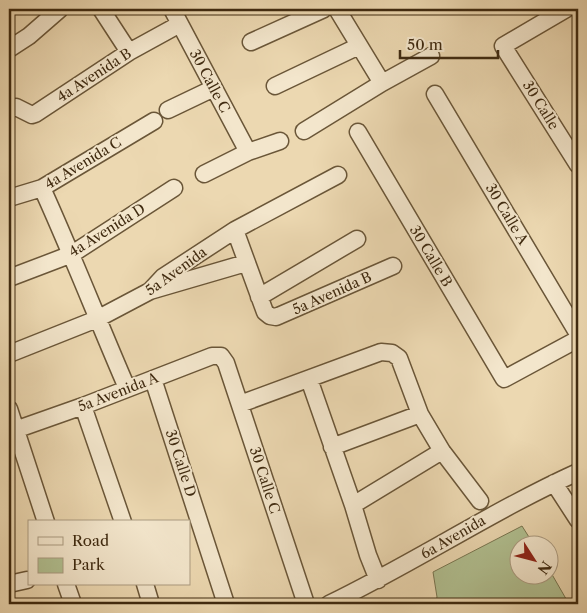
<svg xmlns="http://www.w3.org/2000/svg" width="587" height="613" font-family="'Libre Caslon Text',serif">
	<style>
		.green { fill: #b1c091; stroke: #787550 }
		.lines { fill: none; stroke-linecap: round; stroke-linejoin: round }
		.minor-casing { stroke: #6a5638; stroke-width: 19 }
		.minor { stroke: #f3e6cc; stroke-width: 16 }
		.labels { text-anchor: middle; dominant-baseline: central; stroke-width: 4; stroke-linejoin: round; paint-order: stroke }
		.street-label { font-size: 14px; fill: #3f2a10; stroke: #f3e6cc }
	</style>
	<rect width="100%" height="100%" fill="#ecd8b1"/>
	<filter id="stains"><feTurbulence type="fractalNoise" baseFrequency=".004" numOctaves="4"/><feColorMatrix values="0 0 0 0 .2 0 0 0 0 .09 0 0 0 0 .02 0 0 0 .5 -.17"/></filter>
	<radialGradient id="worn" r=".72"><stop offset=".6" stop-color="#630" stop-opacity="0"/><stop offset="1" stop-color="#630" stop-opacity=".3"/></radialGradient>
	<path class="green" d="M522 526 534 545 520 546V576H550V571L569 604H435L437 597 433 572Z"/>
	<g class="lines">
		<g class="minor-casing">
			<path id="minor" d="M101 9 129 52
				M172 9 248 152
				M337 9 382 83
				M566 9 503 46 578 165
				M251 42 324 9
				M9 49 29 36 60 9
				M275 86 359 46
				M435 94 578 334
				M9 109 16 107 32 115 35 114 129 52 180 24
				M168 110 214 88
				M304 131 382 83 431 56
				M358 132 504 379 578 339
				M204 174 248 152 280 141
				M42 188C72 254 98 321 127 388
				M9 198 42 188 154 121
				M235 230 265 312 270 316 276 317 393 266
				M9 278 72 254 174 188
				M150 291 246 263
				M259 297 357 239
				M9 354 97 319 150 291 163 277 235 230 338 175
				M153 379 226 604
				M309 379 353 505 368 555 378 580
				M240 404 381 352 392 353 399 358 420 414 442 451 480 501
				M83 406 123 522
				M9 409 46 522
				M15 430 83 406 212 356H221L226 363 306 604
				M332 447 420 414
				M554 483 578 520
				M353 505 442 451
				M9 584 27 580
				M66 584 73 604
				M145 584 151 604
				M329 604C414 563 492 511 578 472"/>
		</g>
		<use href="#minor" class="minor"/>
	</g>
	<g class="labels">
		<g class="street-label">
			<text transform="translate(94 75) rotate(-33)">4a Avenida B</text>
			<text transform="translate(210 81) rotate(62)">30 Calle C</text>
			<text transform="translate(541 105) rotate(58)">30 Calle</text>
			<text transform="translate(83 163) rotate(-31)">4a Avenida C</text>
			<text transform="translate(507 214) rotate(59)">30 Calle A</text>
			<text transform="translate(107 230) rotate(-32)">4a Avenida D</text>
			<text transform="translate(431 256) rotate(59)">30 Calle B</text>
			<text transform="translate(176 271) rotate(-36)">5a Avenida</text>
			<text transform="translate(332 293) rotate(-24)">5a Avenida B</text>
			<text transform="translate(118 392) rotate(-21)">5a Avenida A</text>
			<text transform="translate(181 463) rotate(72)">30 Calle D</text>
			<text transform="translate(265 480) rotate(72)">30 Calle C</text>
			<text transform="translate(453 537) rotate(-30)">6a Avenida</text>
		</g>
	</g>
	<rect width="587" height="613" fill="none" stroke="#ecd8b1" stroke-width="30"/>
	<rect x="10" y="10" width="567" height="593" fill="none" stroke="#3f2a10" stroke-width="2.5"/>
	<rect x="15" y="15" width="557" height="583" fill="none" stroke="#3f2a10"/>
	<rect x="28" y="520" width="162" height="65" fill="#f3e6cc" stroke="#ab9b81"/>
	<rect x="38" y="537" width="25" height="8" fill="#f3e6cc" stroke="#ab9b81"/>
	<text x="72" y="546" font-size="15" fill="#3f2a10">Road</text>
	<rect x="38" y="558" width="25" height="15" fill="#b1c091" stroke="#ab9b81"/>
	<text x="72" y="570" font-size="15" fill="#3f2a10">Park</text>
	<g transform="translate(534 560) rotate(126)"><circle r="24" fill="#f3e6cc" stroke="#ab9b81"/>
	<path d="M0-4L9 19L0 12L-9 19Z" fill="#8f2418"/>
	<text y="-8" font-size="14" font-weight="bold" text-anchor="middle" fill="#3f2a10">N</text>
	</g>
	<path d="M400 50v8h98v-8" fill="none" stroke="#3f2a10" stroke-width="2.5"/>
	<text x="407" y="50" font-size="15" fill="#3f2a10" stroke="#f3e6cc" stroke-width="4" paint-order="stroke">50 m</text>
	<rect width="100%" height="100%" filter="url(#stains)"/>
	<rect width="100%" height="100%" fill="url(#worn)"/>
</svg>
